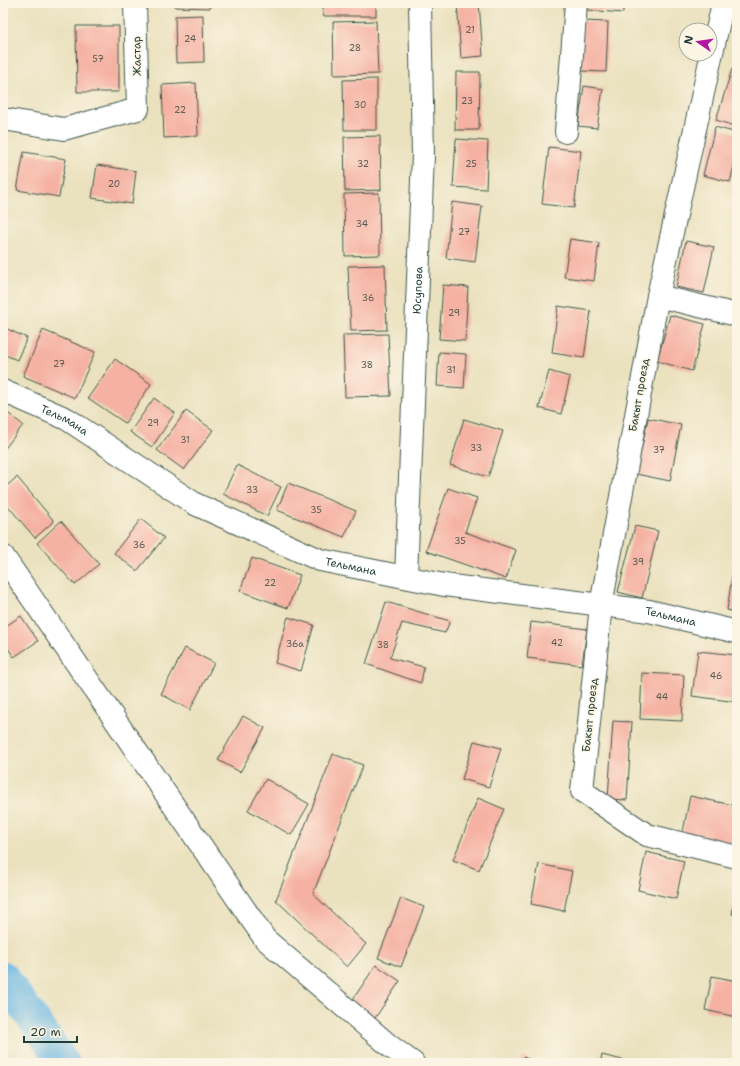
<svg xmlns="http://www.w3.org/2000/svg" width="740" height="1066" font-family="'Shantell Sans',sans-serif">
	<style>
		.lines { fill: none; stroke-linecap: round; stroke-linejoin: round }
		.river { stroke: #68b5e2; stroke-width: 32 }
		.building { fill: #f5b1a2 }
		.minor-casing { stroke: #3d5649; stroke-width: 24 }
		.minor { stroke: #fff; stroke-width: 22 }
		.labels { text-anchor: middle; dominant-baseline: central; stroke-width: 3; stroke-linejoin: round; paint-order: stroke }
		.number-label { font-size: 9px; fill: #545a50 }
		.street-label { font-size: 11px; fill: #1f3d34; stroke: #fcf5e5 }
	</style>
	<rect width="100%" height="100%" fill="#fcf5e5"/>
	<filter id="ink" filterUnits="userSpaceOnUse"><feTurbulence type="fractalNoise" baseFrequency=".025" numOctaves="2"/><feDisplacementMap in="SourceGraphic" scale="8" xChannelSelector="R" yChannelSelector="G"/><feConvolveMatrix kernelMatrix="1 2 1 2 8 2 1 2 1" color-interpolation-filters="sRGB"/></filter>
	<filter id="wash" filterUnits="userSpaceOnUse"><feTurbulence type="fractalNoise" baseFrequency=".012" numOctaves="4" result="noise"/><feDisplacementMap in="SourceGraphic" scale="16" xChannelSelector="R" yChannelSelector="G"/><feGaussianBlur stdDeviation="0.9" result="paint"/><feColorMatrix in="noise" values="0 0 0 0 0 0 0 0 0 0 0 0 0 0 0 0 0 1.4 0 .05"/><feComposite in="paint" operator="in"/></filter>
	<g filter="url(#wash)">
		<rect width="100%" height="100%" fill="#eae1be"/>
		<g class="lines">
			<path class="river" d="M3 977 64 1063"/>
		</g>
		<g id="blocks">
			<path class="building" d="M175 3H210V8L175 7Z
				M323 3H376V16H323Z
				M457 3H479L483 56 461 58Z
				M587 3H623V13L587 10Z
				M203 15 204 62 176 63 175 16Z
				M376 21 378 74 334 75 333 22Z
				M583 21 608 22 606 72 581 71Z
				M76 26H119V92H77Z
				M732 69 737 71V127L716 120Z
				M456 72H480L479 130H455Z
				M377 79V130H344L343 80Z
				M196 83 198 136 164 138 162 85Z
				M584 86 603 89 597 128 578 126Z
				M715 127 737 133V154L730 182 703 175Z
				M380 136 381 190 345 191 344 137Z
				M456 139 488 141 486 189 453 187Z
				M549 147 581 151 574 208 542 204Z
				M24 152 66 159 59 197 17 190Z
				M97 165 136 171 132 204 92 198Z
				M379 193 380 255 345 256 344 194Z
				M452 202 482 206 475 262 446 258Z
				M570 239 599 243 594 281 564 277Z
				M686 241 714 247 704 293 676 287Z
				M385 265 387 330 351 331 348 266Z
				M443 285 468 287 465 341 439 339Z
				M558 306 591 311 584 358 552 353Z
				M670 315 705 324 692 371 657 361Z
				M3 327 27 338 17 360 3 354Z
				M43 330 95 352 75 398 23 376Z
				M388 334 391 396 345 397 343 335Z
				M439 352 466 354 464 388 437 386Z
				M115 359 151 384 125 423 88 398Z
				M549 371 570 377 561 414 539 408Z
				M154 398 175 413 152 447 130 432Z
				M4 410 23 425 3 451V411Z
				M186 411 213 430 184 470 157 450Z
				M648 418 681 425 670 481 636 474Z
				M464 419 503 431 488 477 450 465Z
				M237 465 281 487 267 516 223 494Z
				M17 477 54 521 35 538 3 500V489Z
				M288 483 356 511 344 537 277 510Z
				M448 488 477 498 465 532 516 550 506 579 426 551Z
				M141 519 164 538 137 571 114 553Z
				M61 521 99 564 75 585 37 543Z
				M635 526 658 531 642 598 618 592Z
				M252 558 300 575 288 608 240 591Z
				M734 564H737V612L727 610Z
				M386 602 450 621 445 633 402 623 390 658 424 667 421 683 366 664Z
				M21 616 38 641 14 657 3 641V628Z
				M288 617 314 625 301 671 275 663Z
				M531 622 587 629 582 665 527 658Z
				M185 648 214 663 190 710 161 694Z
				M698 651 737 655V702L692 696Z
				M642 673 684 675 682 721 640 719Z
				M243 716 265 728 240 772 218 760Z
				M613 721 632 722 627 800 608 799Z
				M474 741 501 748 489 787 462 779Z
				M333 754 363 765 313 894 366 944 347 967 276 900Z
				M266 779 309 804 291 835 248 810Z
				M690 796 737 806V848L682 837Z
				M478 798 504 809 479 870 453 860Z
				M646 852 684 861 676 899 638 890Z
				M539 864 572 871 564 911 531 904Z
				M736 894H737V915L732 914Z
				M401 898 424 907 401 967 378 958Z
				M376 965 400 981 373 1021 349 1005Z
				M712 976 737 981 736 1017 705 1010Z
				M602 1055 631 1062V1063H600Z
				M523 1057 537 1063H520Z"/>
		</g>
	</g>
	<g filter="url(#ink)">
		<use href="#blocks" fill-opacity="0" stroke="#3d5649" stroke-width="1"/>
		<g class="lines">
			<g class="minor-casing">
				<g id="minor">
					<path d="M723 3 658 296 601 605 582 791 647 835 737 857"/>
					<path d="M3 119 64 129 138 109 135 3"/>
					<path d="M566 132 576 3"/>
					<path d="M658 296 737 315"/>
					<path id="s1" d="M3 391 67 419 195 504 320 560 444 585 649 611 737 632"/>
					<path d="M3 556 265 939 391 1047 413 1063"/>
					<path id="s2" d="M406 577 423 155 420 3"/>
				</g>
			</g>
			<use href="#minor" class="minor"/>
		</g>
	</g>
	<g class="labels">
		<g class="number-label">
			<text x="470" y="30">21</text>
			<text x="190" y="39">24</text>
			<text x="355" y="48">28</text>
			<text x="98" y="59">57</text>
			<text x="467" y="101">23</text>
			<text x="360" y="105">30</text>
			<text x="180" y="110">22</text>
			<text x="363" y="164">32</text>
			<text x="471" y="164">25</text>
			<text x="114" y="184">20</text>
			<text x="362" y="224">34</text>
			<text x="464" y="232">27</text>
			<text x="368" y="298">36</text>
			<text x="454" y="313">29</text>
			<text x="59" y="364">27</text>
			<text x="367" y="365">38</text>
			<text x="451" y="370">31</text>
			<text x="153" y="423">29</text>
			<text x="185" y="440">31</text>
			<text x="476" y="448">33</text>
			<text x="659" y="450">37</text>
			<text x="252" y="490">33</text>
			<text x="316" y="510">35</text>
			<text x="460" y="541">35</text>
			<text x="139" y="545">36</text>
			<text x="638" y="562">39</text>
			<text x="270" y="583">22</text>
			<text x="557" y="643">42</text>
			<text x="295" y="644">36а</text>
			<text x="383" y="645">38</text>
			<text x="716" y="676">46</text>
			<text x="662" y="697">44</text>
		</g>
		<g class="street-label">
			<text transform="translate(137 56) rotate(-91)">Жастар</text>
			<text stroke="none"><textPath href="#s2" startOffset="287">Юсупова</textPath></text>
			<text transform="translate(639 395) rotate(-80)">Бакыт проезд</text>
			<text stroke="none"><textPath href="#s1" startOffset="68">Тельмана</textPath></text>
			<text stroke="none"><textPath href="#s1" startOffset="392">Тельмана</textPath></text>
			<text stroke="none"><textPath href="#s1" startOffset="716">Тельмана</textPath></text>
			<text transform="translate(590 715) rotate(-84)">Бакыт проезд</text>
		</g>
	</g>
	<rect width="740" height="1066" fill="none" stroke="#fcf5e5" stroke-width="16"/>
	<g transform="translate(698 42) rotate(283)"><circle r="19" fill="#fcf5e5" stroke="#a4ab9e"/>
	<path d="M0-3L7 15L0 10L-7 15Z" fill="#b5179e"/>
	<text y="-6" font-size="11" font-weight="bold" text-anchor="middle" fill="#1f3d34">N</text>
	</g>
	<path d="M24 1036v6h53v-6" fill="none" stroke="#1f3d34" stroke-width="2"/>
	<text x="30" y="1036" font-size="12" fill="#1f3d34" stroke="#fcf5e5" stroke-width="3" paint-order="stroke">20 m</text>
</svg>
